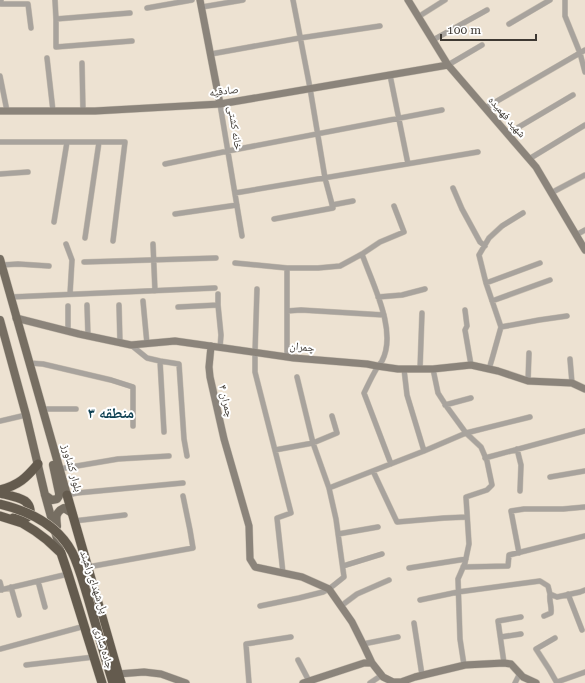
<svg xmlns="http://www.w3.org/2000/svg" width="585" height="683" font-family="'Roboto Serif','Noto Naskh Arabic',serif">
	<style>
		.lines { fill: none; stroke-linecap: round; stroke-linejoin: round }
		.street-casing { stroke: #cac0b2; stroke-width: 6 }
		.secondary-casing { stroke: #cac0b2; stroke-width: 8 }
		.primary-casing { stroke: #cac0b2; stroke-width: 9 }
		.highway-casing { stroke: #cac0b2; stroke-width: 10 }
		.street { stroke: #a8a39d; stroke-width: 5 }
		.secondary { stroke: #8b847b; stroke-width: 7 }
		.primary { stroke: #766e62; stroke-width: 8 }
		.highway { stroke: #645b4e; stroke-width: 9 }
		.highway-bridge-casing { stroke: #cac0b2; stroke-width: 10; stroke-linecap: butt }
		.highway-bridge { stroke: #645b4e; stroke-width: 9 }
		.labels { text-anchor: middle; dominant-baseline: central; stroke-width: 4; stroke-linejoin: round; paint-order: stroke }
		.street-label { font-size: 11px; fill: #3d3832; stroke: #fff }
		.district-label { font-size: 15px; font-weight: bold; fill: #0f4153; stroke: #fff }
	</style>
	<rect width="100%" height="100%" fill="#ede2d2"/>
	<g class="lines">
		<g class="street-casing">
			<path id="street" d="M1 0V4H28L31 28
				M55 0 56 19 130 13
				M565 0V16L580 53 585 72
				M202 7 243 0
				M147 8 192 0
				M418 17 445 0
				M56 19V47L132 41
				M509 24 550 0
				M433 40 487 10
				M211 54 300 38 380 26
				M47 58 53 111
				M82 63 83 111
				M448 65 482 45
				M390 75 408 164
				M0 76 7 111
				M220 104 242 236
				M485 108 585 50
				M507 134 573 95
				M0 142H125L113 241
				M529 159 585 125
				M165 164 228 151 442 110
				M0 174 28 172
				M453 188 462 209 480 242 485 246
				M235 193 478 152
				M551 193 585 175
				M332 205 353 201
				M175 214 237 205
				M274 219 333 208 325 178 310 88 293 0
				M54 222 67 142
				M576 235 585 230
				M85 238 99 142
				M66 244 72 260 70 294
				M153 244 155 291
				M362 254C372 283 398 331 382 361 381 363 378 365 377 368 372 376 368 385 364 393L391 464
				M84 262 216 258
				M235 263 287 268V357
				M2 265 18 264 49 266
				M287 268H318L340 266 362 254 380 242 404 232 394 206
				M486 283 540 263
				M257 289 255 352V372L291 513 277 518 283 573
				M11 297 215 288
				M378 297 402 295 425 289
				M143 301 147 344
				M492 301 550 280
				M87 305 88 336
				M119 305 120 343
				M218 305V294
				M68 306V331
				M178 307 218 305 221 335 220 348
				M465 310 467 326 465 330 471 365
				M287 311 301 310 384 315
				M501 327 539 320 567 316
				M131 345 147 358 160 361 179 364 184 439 187 456
				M570 359 572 383
				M160 361 164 432
				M29 363 43 364 111 380 133 387V426
				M404 369 407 395 424 451
				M420 369 422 313
				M433 369 438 393 447 407 466 433 481 447 487 461 492 485 487 490 466 497 469 544 465 563 458 579 460 639 464 665
				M489 369 492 359 501 327 486 283 479 255 489 238 502 226 523 213
				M297 377 313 443 337 433 332 416
				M528 381 529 353
				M445 405 471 398
				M42 409H76
				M0 421 26 415
				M517 449 521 465 520 491
				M485 458 585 431
				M59 469 118 459 169 456
				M373 471 397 522 444 518 467 517
				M550 477 585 471
				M329 488 424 451 466 433 530 417
				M67 495 77 493 183 483
				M74 521 125 515
				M338 534 378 527
				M519 553 511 511 524 509H563L585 507
				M343 566 382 554
				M88 567 193 548 190 530 183 496
				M463 567 508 566 509 555 585 536
				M409 568 466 559
				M38 581 45 607
				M0 582 2 590
				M11 587 19 615
				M0 590 68 574
				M568 594 582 630
				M420 600 458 592 540 581 548 586 550 594 557 597 580 592 585 590
				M260 606 299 598 323 592 329 589 344 577 336 519 329 488 313 443 275 450
				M341 606 357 594 389 580
				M544 616 551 613C552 606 549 602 550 594
				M414 623 422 675
				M501 637 521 634
				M555 638 536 649 549 669 557 683
				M363 644 398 637
				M0 649 85 626
				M298 660 309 681
				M504 663 498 621 521 617
				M26 665 94 657
				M557 682 585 672
				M249 683 246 644 291 637
				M370 683 382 675
				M515 683 520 673"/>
		</g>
		<g class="secondary-casing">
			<path id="secondary" d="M200 0 220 104
				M408 0 448 65 536 167 585 250
				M0 111H95L220 104 448 65
				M16 318 79 334 131 345 175 341 294 358 367 364 377 366 398 369H433L471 365 498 371 528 381 572 383 585 389
				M211 346 209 367 210 377 224 439 249 526 250 559 255 567 302 577 329 589 352 622 364 646 372 663
				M118 674 144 672 161 674 186 683
				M303 683 364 663H372L383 677 393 682H401L415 677 465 665 504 663 511 664 523 677 536 683"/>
		</g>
		<g class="primary-casing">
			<path id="primary" d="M0 259 67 495
				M0 320 26 415 45 495 61 553
				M45 495 52 500 57 499 59 496V493L53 465
				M57 526C56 518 55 512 64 508L72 513"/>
		</g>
		<g class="highway-casing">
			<path id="highway" d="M0 490C19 485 26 478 38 464
				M0 493C8 495 19 497 25 501 30 505 33 514 26 518 23 520 17 519 13 518
				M67 495 121 683
				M0 516 22 523 35 531 47 540 61 553 68 574 102 683
				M106 660 113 683"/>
		</g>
		<use href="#street" class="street"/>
		<use href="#secondary" class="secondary"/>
		<use href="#primary" class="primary"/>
		<use href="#highway" class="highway"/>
		<g class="highway-bridge-casing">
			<path id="highway-bridge" d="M0 504C29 511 57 524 72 552 79 566 83 582 88 598 94 619 100 639 106 660"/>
		</g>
		<use href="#highway-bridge" class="highway-bridge"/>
	</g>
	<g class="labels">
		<g class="street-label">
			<text transform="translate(224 91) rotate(-7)">صادقیه</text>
			<text transform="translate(507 117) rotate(49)">شهید فهمیده</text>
			<text transform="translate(235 128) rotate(81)">خانه کشتی</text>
			<text transform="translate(302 347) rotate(6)">چمران</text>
			<text transform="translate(226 401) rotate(77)">چمران ۴</text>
			<text transform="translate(72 468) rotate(74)">بلوار کشاورز</text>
			<text transform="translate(94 582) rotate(71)">پل شهدای راهبند</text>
			<text transform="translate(104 648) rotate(73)">جاده ساری</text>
		</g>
		<g class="district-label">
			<text x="111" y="413">منطقه ۳</text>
		</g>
	</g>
	<path d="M441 34v6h95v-6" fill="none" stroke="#3d3832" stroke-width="2"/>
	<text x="447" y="34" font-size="12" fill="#3d3832" stroke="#ffffff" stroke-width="3" paint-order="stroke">100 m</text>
</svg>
